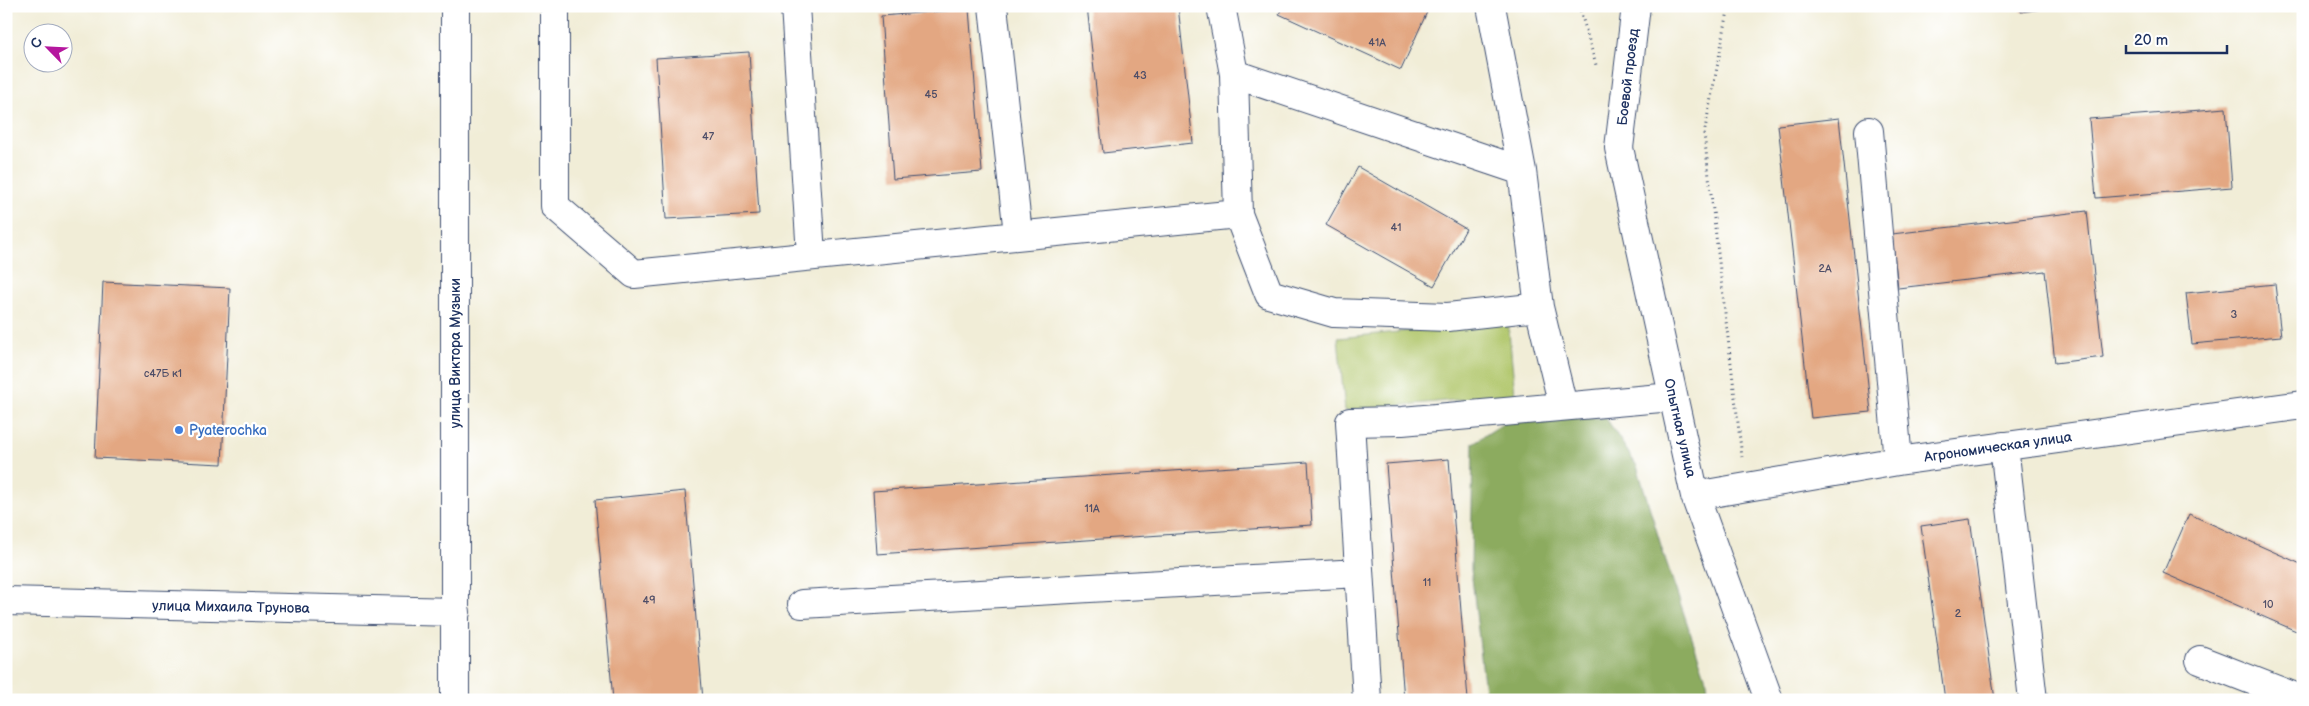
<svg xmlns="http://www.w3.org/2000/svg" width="2309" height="706" font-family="'Balsamiq Sans',sans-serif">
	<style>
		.green { fill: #b0c66a; stroke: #667a64 }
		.forest { fill: #8cab5e; stroke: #546d5e }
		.building { fill: #e3a782 }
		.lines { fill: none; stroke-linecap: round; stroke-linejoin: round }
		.minor-casing { stroke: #3b4c70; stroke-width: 30 }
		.path { stroke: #3b4c70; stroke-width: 3; stroke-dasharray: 1 4; stroke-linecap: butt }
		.minor { stroke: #fff; stroke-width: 28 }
		.shop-dot { fill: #3f7fe0; stroke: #fff; stroke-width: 2 }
		.labels { text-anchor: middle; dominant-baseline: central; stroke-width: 4.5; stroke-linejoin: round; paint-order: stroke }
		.number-label { font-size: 11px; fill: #4d4d67 }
		.street-label { font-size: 14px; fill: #1b2f5e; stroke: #fff }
		.shop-label { font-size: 14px; fill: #366cbe; stroke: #fff; text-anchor: start }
	</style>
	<rect width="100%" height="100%" fill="#fff"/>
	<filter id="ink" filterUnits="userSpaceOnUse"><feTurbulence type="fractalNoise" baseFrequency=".02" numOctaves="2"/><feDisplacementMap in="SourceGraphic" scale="10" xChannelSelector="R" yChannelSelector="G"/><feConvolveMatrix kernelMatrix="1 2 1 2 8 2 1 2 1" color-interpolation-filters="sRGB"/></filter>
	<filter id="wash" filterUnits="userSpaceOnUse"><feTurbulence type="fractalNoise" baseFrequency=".0096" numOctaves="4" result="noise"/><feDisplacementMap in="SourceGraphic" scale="20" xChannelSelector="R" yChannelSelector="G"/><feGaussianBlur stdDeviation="1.12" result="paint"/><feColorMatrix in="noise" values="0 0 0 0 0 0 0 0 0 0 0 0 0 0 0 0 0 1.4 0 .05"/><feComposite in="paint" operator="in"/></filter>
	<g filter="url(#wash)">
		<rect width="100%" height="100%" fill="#f1edd7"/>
		<path class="green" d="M1508 321 1515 394 1345 411 1338 338Z"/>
		<path class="forest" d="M1512 418H1606L1637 466 1663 552 1707 682 1709 700H1486L1471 569 1473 443Z"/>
		<g id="blocks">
			<path class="building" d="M1087 6H1178L1193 143 1103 153Z
				M1283 6H1414L1427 12 1401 70 1279 14Z
				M2021 6H2057V7L2021 12Z
				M969 9 982 172 893 179 881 16Z
				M749 52 759 214 666 219 656 58Z
				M2226 108 2232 187 2096 198 2089 119Z
				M1839 118 1871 412 1811 418 1778 125Z
				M1358 167 1466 229 1434 286 1326 225Z
				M2087 211 2103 357 2055 363 2045 271 1898 288 1892 234Z
				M103 282 230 288 222 464 95 458Z
				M2275 284 2281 336 2192 344 2186 293Z
				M1449 459 1468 700H1404L1386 464Z
				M1308 462 1312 525 877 554 873 491Z
				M685 491 703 700H613L595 500Z
				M2189 514 2303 565V634L2163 573Z
				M1970 519 1995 700H1945L1921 526Z"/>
		</g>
	</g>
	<g filter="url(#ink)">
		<use href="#blocks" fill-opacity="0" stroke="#3b4c70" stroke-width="1"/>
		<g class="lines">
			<g class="minor-casing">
				<path id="minor" d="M455 6V700
					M555 6V206L634 274 1238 214 1269 294 1334 313 1448 317 1539 307
					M795 6 811 255
					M993 6 1018 234
					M1221 6 1234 74 1238 214
					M1491 6 1522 171 1539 307 1563 406
					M1636 6 1619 148 1695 496 1769 700
					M1234 74 1522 171
					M1869 131 1898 461
					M2004 446 2033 700
					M1695 496 1898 461 2303 405
					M6 601 456 612
					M802 604 1359 573
					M2200 660 2303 700
					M1367 700 1350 422 1402 421 1672 397"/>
			</g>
			<path class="path" d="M1579 6 1596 65
				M1729 6 1704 134 1742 457"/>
			<use href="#minor" class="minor"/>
		</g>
	</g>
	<circle class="shop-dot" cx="179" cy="430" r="5"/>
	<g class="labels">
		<g class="number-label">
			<text x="1377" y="42">41А</text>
			<text x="1140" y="75">43</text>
			<text x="931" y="94">45</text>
			<text x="708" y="136">47</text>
			<text x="1396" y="227">41</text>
			<text x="1825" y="268">2А</text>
			<text x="2234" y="314">3</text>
			<text x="163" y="373">с47Б к1</text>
			<text x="1092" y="508">11А</text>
			<text x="1427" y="582">11</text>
			<text x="649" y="600">49</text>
			<text x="2268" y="604">10</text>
			<text x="1958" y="613">2</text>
		</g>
		<g class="street-label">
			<text transform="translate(1628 77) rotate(-83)">Боевой проезд</text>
			<text transform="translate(455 353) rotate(-90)">улица Виктора Музыки</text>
			<text transform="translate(1680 428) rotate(77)">Опытная улица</text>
			<text transform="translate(1998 447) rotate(-8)">Агрономическая улица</text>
			<text transform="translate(231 607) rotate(1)">улица Михаила Трунова</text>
		</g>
		<g class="shop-label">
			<text x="189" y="430">Pyaterochka</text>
		</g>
	</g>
	<rect width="2309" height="706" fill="none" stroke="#fff" stroke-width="25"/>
	<g transform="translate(48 48) rotate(294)"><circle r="24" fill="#ffffff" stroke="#a4acbf"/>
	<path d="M0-4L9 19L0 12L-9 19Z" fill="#b5179e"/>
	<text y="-8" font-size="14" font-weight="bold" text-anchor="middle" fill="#1b2f5e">С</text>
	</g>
	<path d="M2126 45v8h101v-8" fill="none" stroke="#1b2f5e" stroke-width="2.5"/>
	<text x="2134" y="45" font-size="15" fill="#1b2f5e" stroke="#ffffff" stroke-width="4" paint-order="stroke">20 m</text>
</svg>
